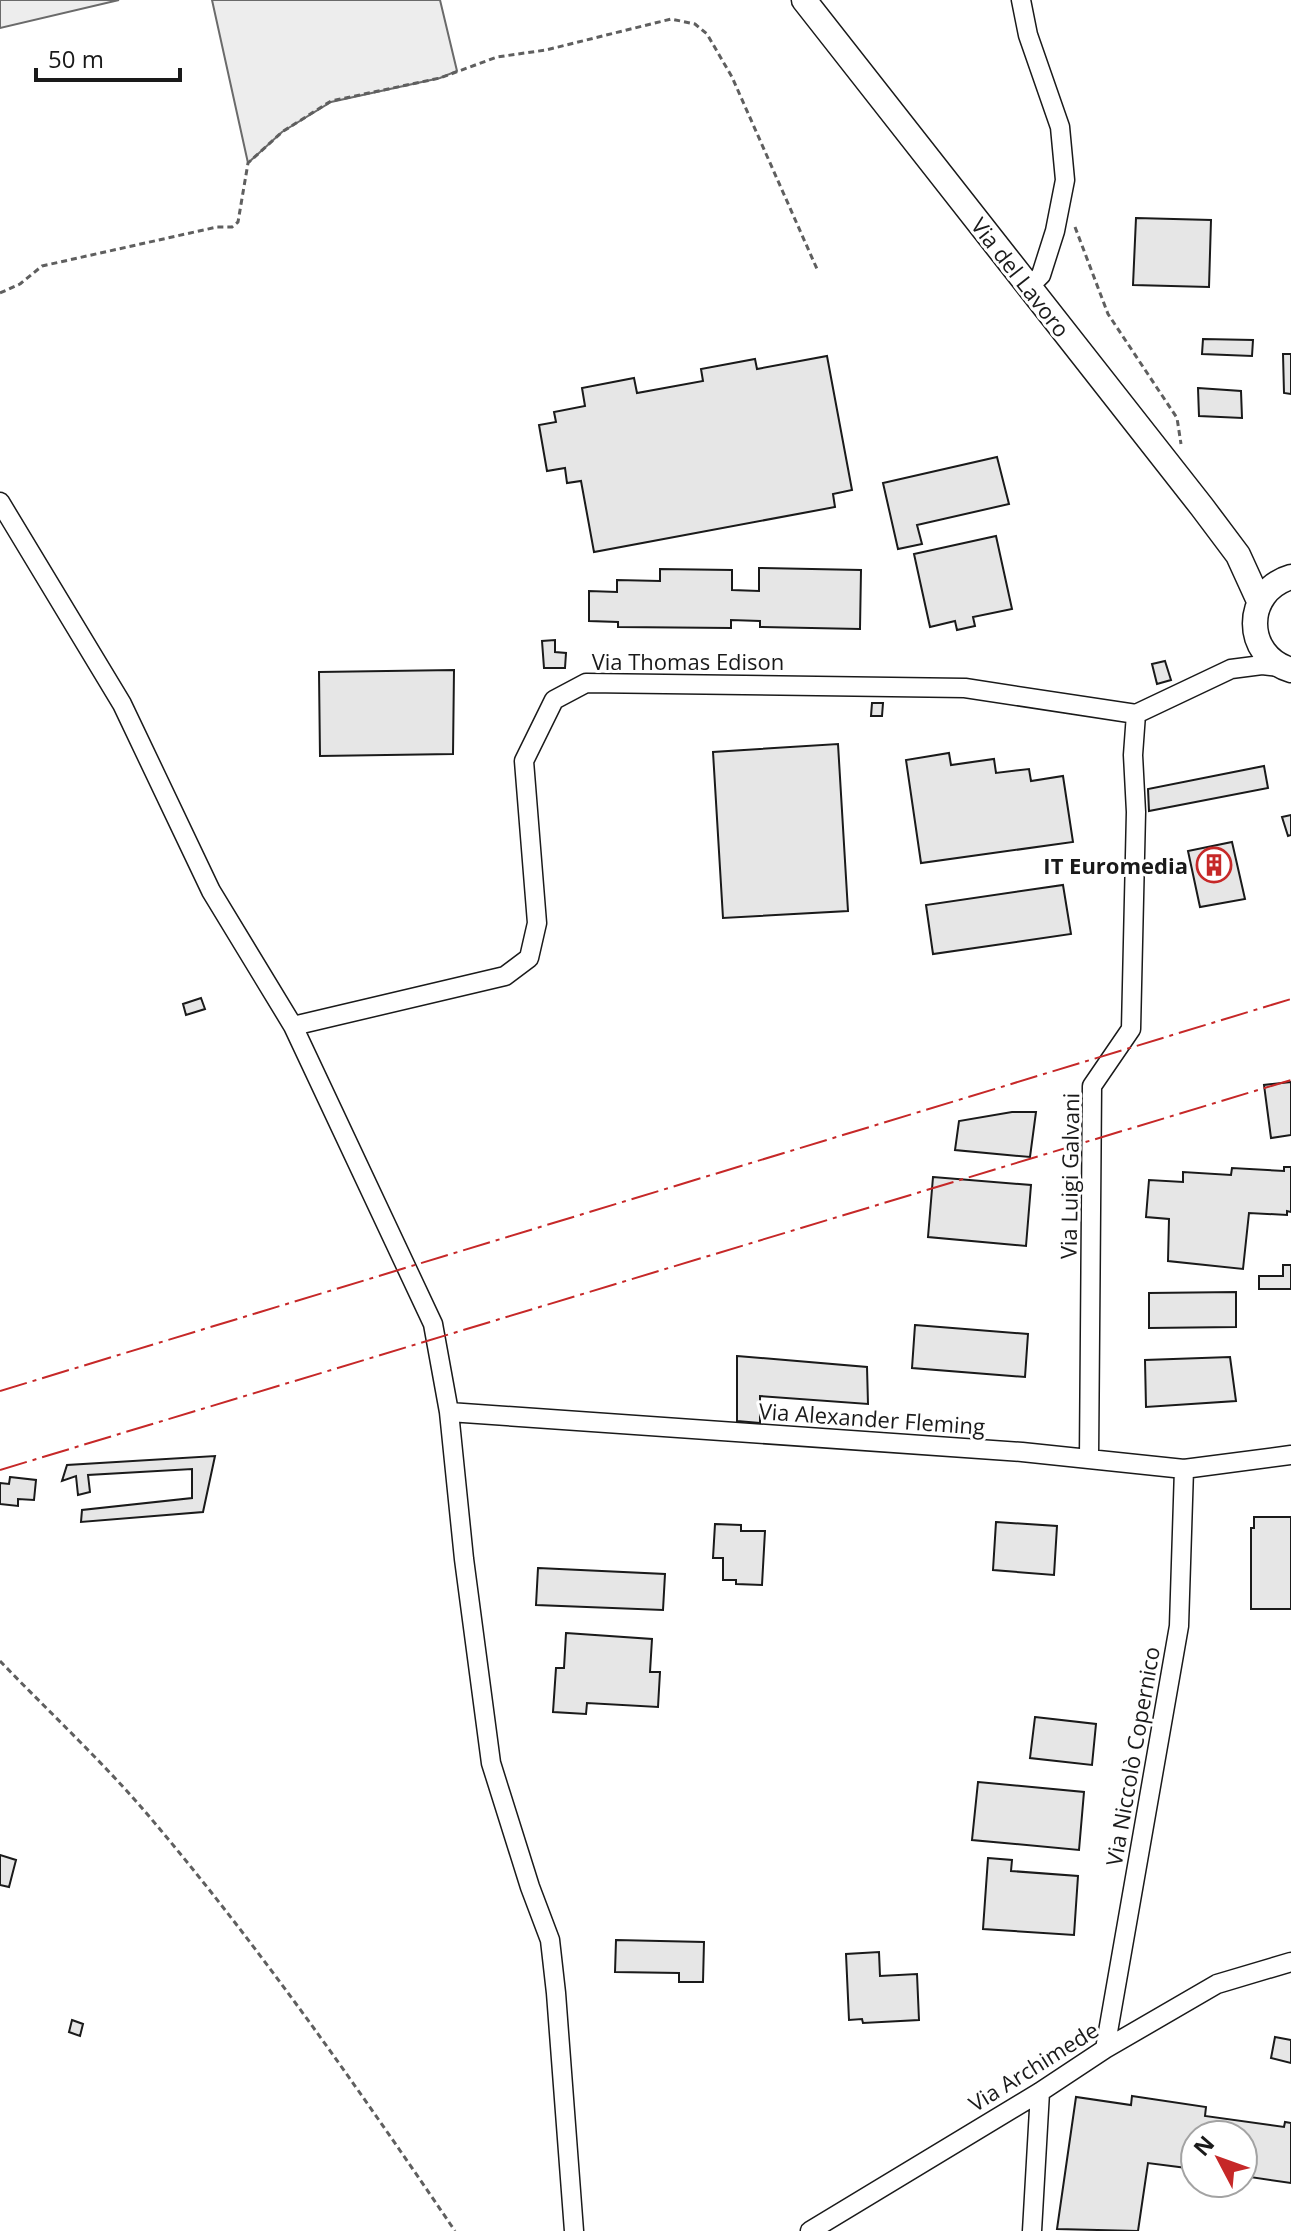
<svg xmlns="http://www.w3.org/2000/svg" width="1291" height="2231" font-family="'Open Sans',sans-serif">
	<style>
		.built { fill: #ededed; stroke: #6a6a6a; stroke-width: 2 }
		.building { fill: #e6e6e6; stroke: #1a1a1a; stroke-width: 2 }
		.lines { fill: none; stroke-linecap: round; stroke-linejoin: round }
		.street-casing { stroke: #1a1a1a; stroke-width: 21 }
		.secondary-casing { stroke: #1a1a1a; stroke-width: 27 }
		.path { stroke: #5f5f5f; stroke-width: 3; stroke-dasharray: 6 4; stroke-linecap: butt }
		.street { stroke: #fff; stroke-width: 18 }
		.secondary { stroke: #fff; stroke-width: 24 }
		.power { stroke: #c62828; stroke-width: 2; stroke-dasharray: 28 6 4 6; stroke-linecap: butt }
		.labels { text-anchor: middle; dominant-baseline: central; stroke-width: 6; stroke-linejoin: round; paint-order: stroke }
		.street-label { font-size: 22px; fill: #1a1a1a; stroke: #fff }
		.poi-label { font-size: 22px; font-weight: bold; fill: #1a1a1a; stroke: #fff; text-anchor: end }
	</style>
	<rect width="100%" height="100%" fill="#fff"/>
	<path class="built" d="M0 0H119L0 28Z
		M212 0H440L457 71 440 78 331 102 282 132 248 163Z"/>
	<path class="building" d="M1136 218 1211 220 1209 287 1133 285Z
		M1203 339 1253 340 1252 356 1202 354Z
		M1283 354H1291V394L1284 393Z
		M827 356 852 490 833 494 835 507 594 552 581 481 567 483 565 468 547 471 539 425 556 422 554 412 585 406 582 388 634 378 637 393 703 381 701 369 755 359 757 369Z
		M1198 388 1241 391 1242 418 1199 416Z
		M997 457 1009 504 917 525 922 544 898 549 883 483Z
		M996 536 1012 609 973 617 975 626 957 630 955 621 930 627 914 554Z
		M759 568 861 570 860 629 760 627V621L731 620V628L618 627V622L589 621V591L617 592V580L660 581V569L732 570V590L759 591Z
		M555 640V652L566 653 565 668H544L542 641Z
		M1165 661 1171 680 1157 684 1152 664Z
		M454 670 453 754 320 756 319 672Z
		M872 703H883L882 716H871Z
		M838 744 848 911 723 918 713 752Z
		M949 753 951 765 994 759 996 773 1029 769 1031 781 1063 776 1073 842 921 863 906 760Z
		M1264 766 1268 788 1149 811 1148 789Z
		M1291 815V835L1288 836 1282 817Z
		M1232 842 1245 899 1200 907 1188 851Z
		M1063 885 1071 934 933 954 926 905Z
		M201 998 205 1009 186 1015 183 1004Z
		M1291 1082V1135L1271 1138 1264 1085Z
		M1012 1112H1036L1030 1157 955 1150 959 1121Z
		M1284 1167H1291V1212L1287 1211V1215L1249 1213 1243 1269 1168 1261 1169 1219 1146 1217 1149 1180 1183 1182V1172L1231 1175 1232 1168 1284 1171Z
		M933 1177 1031 1185 1026 1246 928 1237Z
		M1283 1265H1291V1289H1259V1276H1283Z
		M1236 1292V1327L1149 1328V1293Z
		M915 1325 1028 1334 1025 1377 912 1368Z
		M737 1356 867 1367 868 1404 760 1396V1423L737 1421Z
		M1230 1357 1236 1401 1146 1407 1145 1360Z
		M215 1456 203 1512 81 1522 82 1510 192 1498V1469L88 1475 90 1492 78 1495 76 1476 62 1481 67 1465Z
		M10 1477 36 1480 34 1500 18 1499V1506L0 1504V1483L9 1484Z
		M1254 1517H1291V1609H1251V1528H1254Z
		M996 1522 1057 1526 1054 1575 993 1570Z
		M715 1524 741 1525V1531H765L762 1585 736 1584V1580H723V1558H713Z
		M538 1568 665 1574 663 1610 536 1605Z
		M566 1633 652 1639 650 1672H660L658 1707 587 1703 586 1714 553 1712 556 1668H564Z
		M1035 1717 1096 1724 1092 1765 1030 1758Z
		M978 1782 1084 1792 1079 1850 972 1840Z
		M0 1855 16 1860 9 1887 0 1885Z
		M988 1858 1012 1860 1011 1871 1078 1876 1074 1935 983 1929Z
		M616 1940 704 1942 703 1982H679V1973L615 1972Z
		M879 1952 880 1976 917 1974 919 2020 863 2023 862 2019 849 2020 846 1954Z
		M72 2020 83 2024 80 2036 69 2032Z
		M1275 2037 1291 2040V2063L1271 2058Z
		M1132 2096 1206 2107 1205 2116 1284 2127 1285 2122 1291 2123V2183L1243 2176V2135H1195V2169L1148 2163 1138 2231 1057 2229 1076 2097 1131 2105Z"/>
	<g class="lines">
		<g class="street-casing">
			<path id="street" d="M1021 0 1028 35 1060 127 1065 180 1055 231 1041 275 1029 287
				M0 502 122 704 211 891 293 1026 433 1324 449 1412 464 1559 491 1763 530 1887 550 1940 556 1993 574 2231
				M293 1026 505 976 529 958 537 923 524 761 554 700 586 683 965 688 1136 714 1231 669 1262 665 1280 667
				M449 1412 1022 1452 1184 1469 1291 1455
				M1089 1458 1092 1086 1131 1029 1136 812 1133 755 1136 714
				M1105 2049 1179 1626 1184 1469
				M810 2231 1040 2092 1105 2049 1217 1984 1291 1962
				M1032 2231 1040 2092"/>
		</g>
		<g class="secondary-casing">
			<path id="secondary" d="M804 0 1202 507 1238 555 1259 601
				M1291 577C1243 591 1243 656 1291 670"/>
		</g>
		<path class="path" d="M1075 227 1108 314 1177 418 1181 444
			M0 293 20 284 42 266 217 227H232L238 222 248 163 282 132 331 101 440 78 497 57 546 50 671 19 695 24 707 34 732 77 817 269
			M0 1661C49 1712 102 1761 148 1815 259 1946 358 2088 455 2231"/>
		<use href="#street" class="street"/>
		<use href="#secondary" class="secondary"/>
		<path class="power" d="M0 1391 1291 999
			M0 1470 1291 1080"/>
	</g>
	<defs>
		<g id="building-ring" transform="scale(1.8)"><circle r="9.5" fill="#fff" stroke="#c62828" stroke-width="1.5"/><path d="M-4-6H4V6H1V3H-1V6H-4ZM-2.5-4.3h1.7v1.8h-1.7ZM.8-4.3h1.7v1.8H.8ZM-2.5-1h1.7V.8h-1.7ZM.8-1h1.7V.8H.8Z" fill="#c62828"/></g>
	</defs>
	<g fill-rule="evenodd">
		<use href="#building-ring" x="1214" y="865"/>
	</g>
	<g class="labels">
		<g class="street-label">
			<text transform="translate(1021 277) rotate(52)">Via del Lavoro</text>
			<text x="688" y="661">Via Thomas Edison</text>
			<text transform="translate(1069 1176) rotate(-89)">Via Luigi Galvani</text>
			<text transform="translate(872 1418) rotate(4)">Via Alexander Fleming</text>
			<text transform="translate(1132 1756) rotate(-80)">Via Niccolò Copernico</text>
			<text transform="translate(1033 2066) rotate(-32)">Via Archimede</text>
		</g>
		<g class="poi-label">
			<text x="1188" y="865">IT Euromedia</text>
		</g>
	</g>
	<g transform="translate(1219 2159) rotate(311)"><circle r="38" fill="#ffffff" stroke="#a3a3a3" stroke-width="2"/>
	<path d="M0-6L14 30L0 20L-14 30Z" fill="#c62828"/>
	<text y="-12" font-size="22" font-weight="bold" text-anchor="middle" fill="#1a1a1a">N</text>
	</g>
	<path d="M36 68v12h144v-12" fill="none" stroke="#1a1a1a" stroke-width="4"/>
	<text x="48" y="68" font-size="24" fill="#1a1a1a" stroke="#ffffff" stroke-width="6" paint-order="stroke">50 m</text>
</svg>
